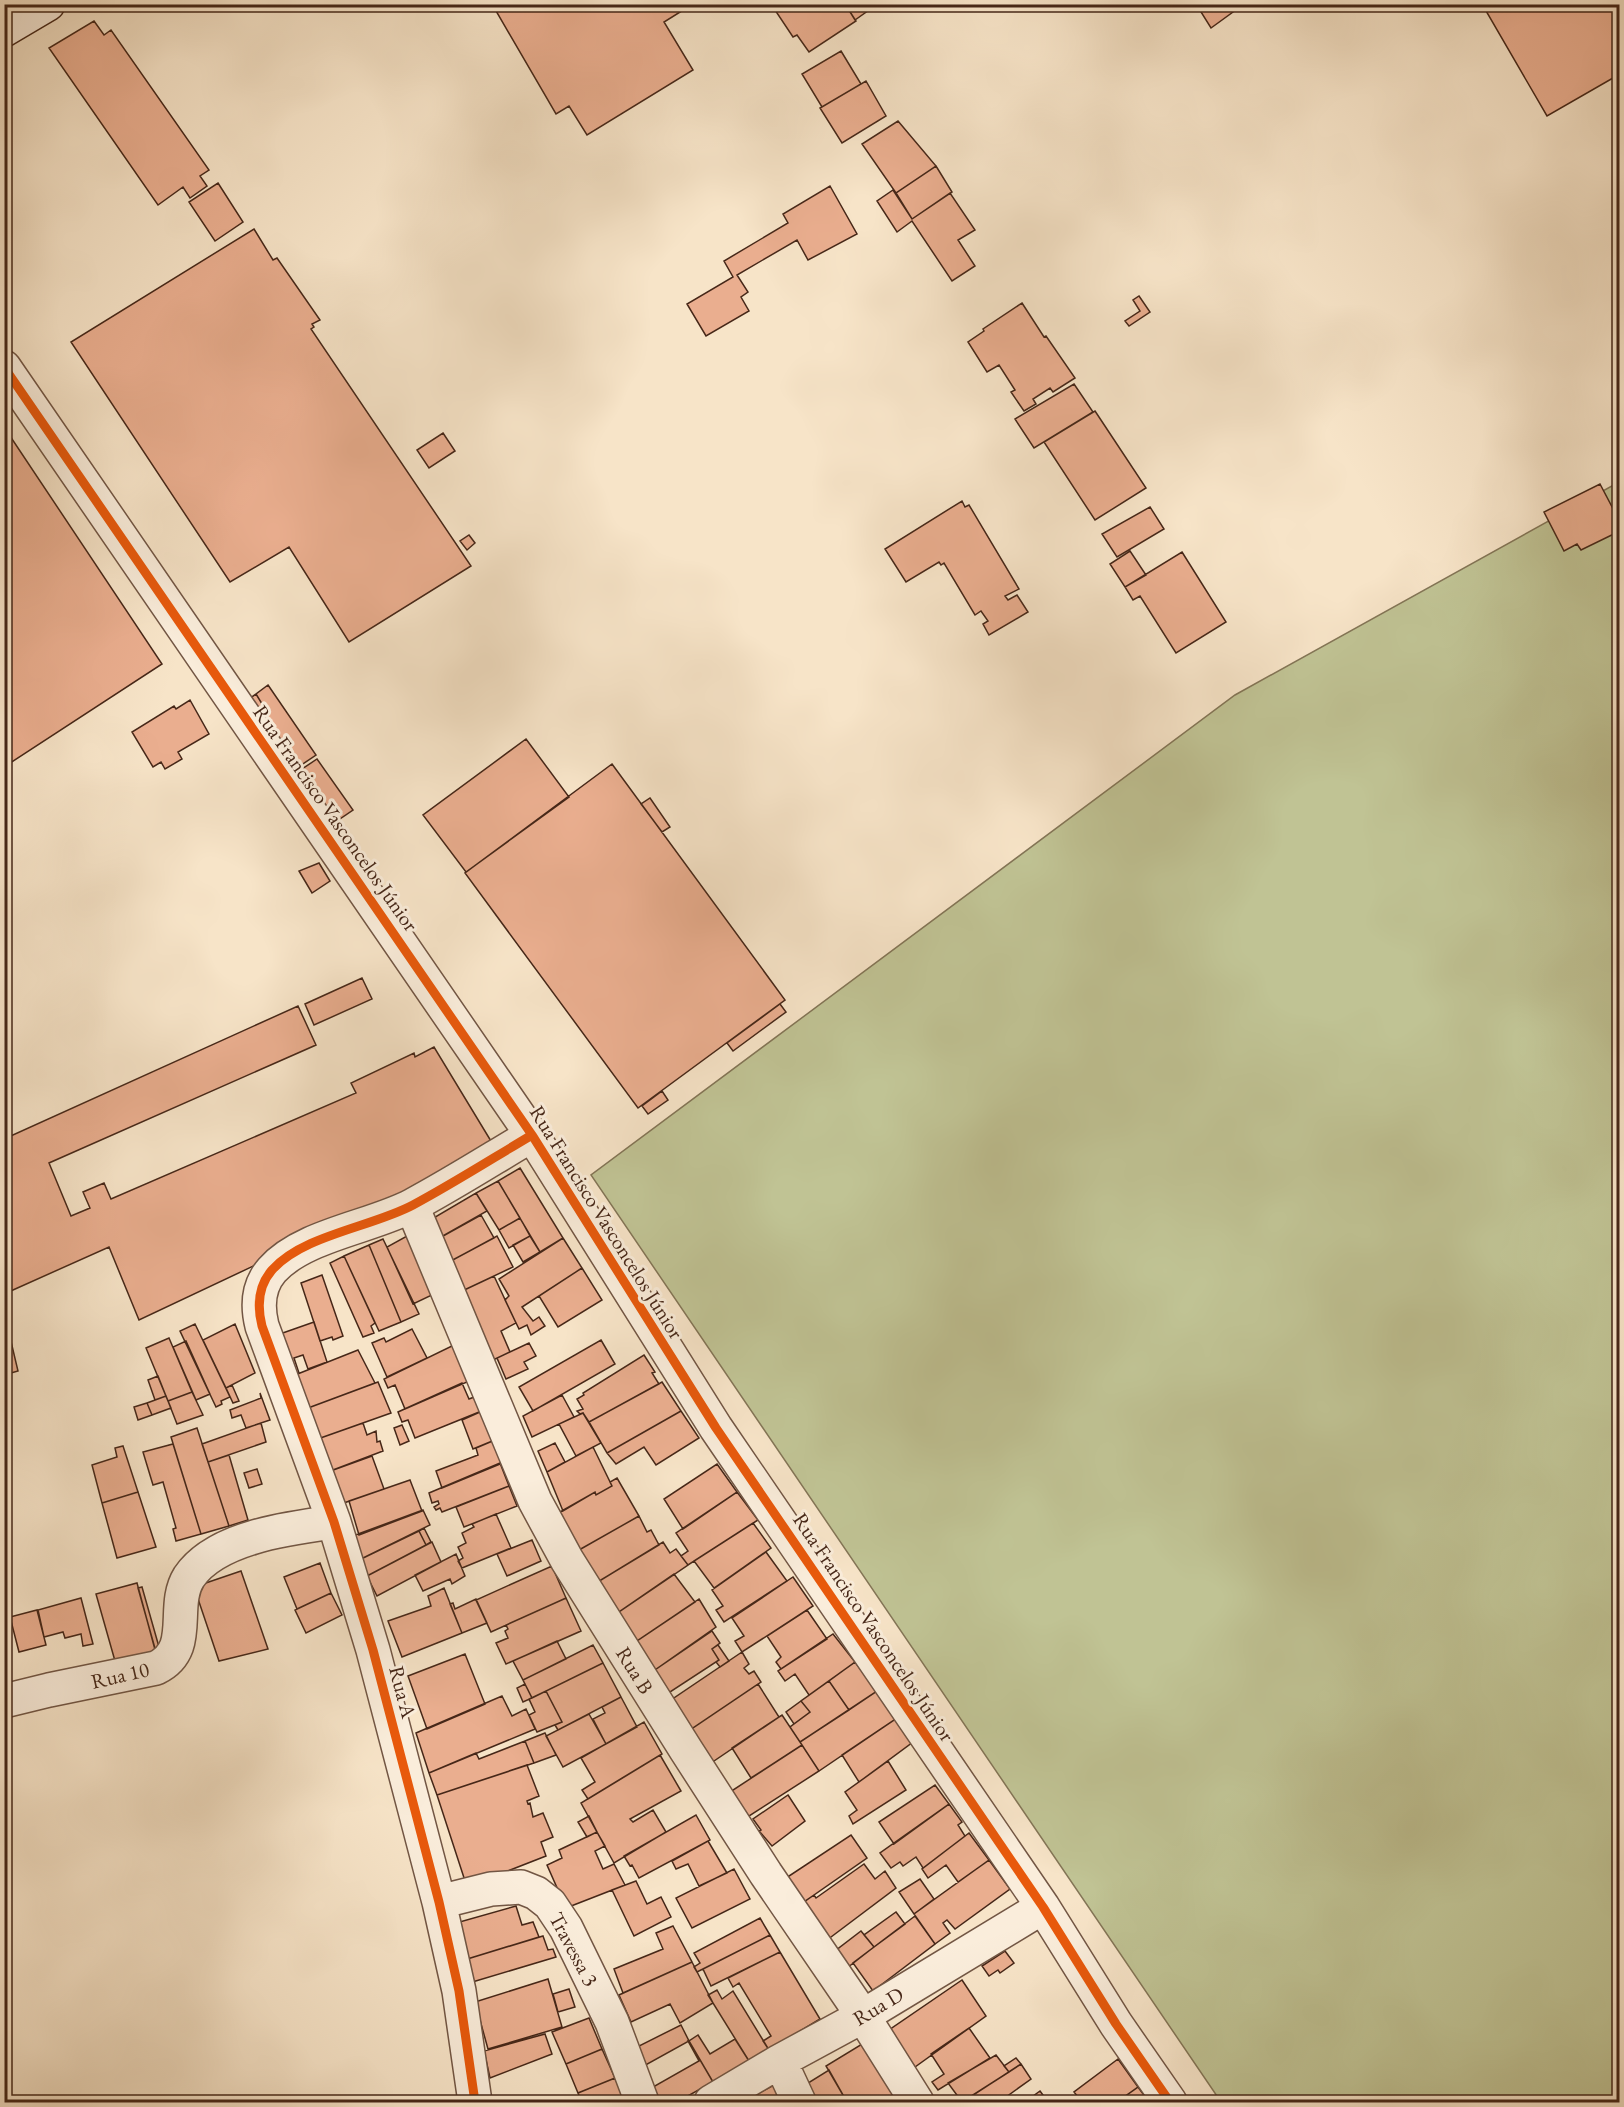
<svg xmlns="http://www.w3.org/2000/svg" width="1624" height="2107" font-family="'EB Garamond',serif">
	<style>
		.green { fill: #c0c394; stroke: #837556; stroke-width: 1.5 }
		.building { fill: #eaae8f; stroke: #462718; stroke-width: 1.5 }
		.lines { fill: none; stroke-linecap: round; stroke-linejoin: round }
		.street-casing { stroke: #725644; stroke-width: 36 }
		.secondary-casing { stroke: #462718; stroke-width: 36 }
		.street { stroke: #faeddb; stroke-width: 33 }
		.secondary { stroke: #faeddb; stroke-width: 33 }
		.cycleway-casing { stroke: #faeddb; stroke-width: 13 }
		.cycleway { stroke: #e8590c; stroke-width: 9 }
		.labels { text-anchor: middle; dominant-baseline: central; stroke-width: 6; stroke-linejoin: round; paint-order: stroke }
		.street-label { font-size: 21px; fill: #462718; stroke: #faeddb }
	</style>
	<rect width="100%" height="100%" fill="#f7e4c8"/>
	<filter id="stains"><feTurbulence type="fractalNoise" baseFrequency=".00333" numOctaves="4"/><feColorMatrix values="0 0 0 0 .2 0 0 0 0 .09 0 0 0 0 .02 0 0 0 .5 -.17"/></filter>
	<radialGradient id="worn" r=".72"><stop offset=".6" stop-color="#630" stop-opacity="0"/><stop offset="1" stop-color="#630" stop-opacity=".3"/></radialGradient>
	<path class="green" d="M1619 482V2102H1221L591 1175 1235 695Z"/>
	<path class="building" d="M492 4H693L664 22 693 70 587 135 569 106 556 114Z
		M771 4H845L856 21 809 52 797 35 793 37Z
		M845 4H876V5L855 20Z
		M1196 4H1244L1211 28Z
		M1482 4H1620V74L1547 116Z
		M94 21 104 35 111 30 209 170 200 176 207 186 190 198 183 187 158 205 49 48Z
		M841 51 861 84 822 107 802 74Z
		M866 81 886 116 842 143 820 108Z
		M898 121 936 166 896 193 862 144Z
		M936 166 952 192 912 219 896 193Z
		M218 183 243 222 215 241 189 202Z
		M830 186 857 234 808 260 797 240 737 275 748 292 741 297 749 311 706 336 687 304 733 277 724 261 788 223 783 214Z
		M893 190 912 219 950 193 975 230 958 240 975 266 952 281 912 221 897 232 877 201Z
		M254 229 273 260 277 258 320 320 312 324 314 327 311 329 471 566 349 642 289 547 230 582 71 342Z
		M1139 296 1150 312 1129 326 1125 321 1140 311 1133 300Z
		M1022 303 1044 337 1046 336 1075 378 1053 392 1050 388 1033 399 1036 404 1024 411 1011 392 1015 390 999 365 987 372 968 342 984 331 983 329Z
		M1074 384 1093 412 1034 448 1015 419Z
		M1095 411 1146 488 1095 520 1044 442Z
		M4 427 162 664 4 767Z
		M443 433 455 451 429 468 417 450Z
		M1600 484 1620 522V531L1581 550 1577 544 1564 551 1544 512Z
		M962 501 965 507 969 505 1019 589 1005 596 1008 600 1017 595 1028 612 989 635 983 624 988 621 981 611 975 615 944 563 941 565 939 562 906 582 885 549Z
		M1150 507 1164 529 1117 557 1102 534Z
		M469 535 475 543 467 550 460 541Z
		M1130 551 1146 575 1125 587 1110 564Z
		M1182 552 1226 622 1176 653 1140 596 1133 600 1125 587Z
		M268 685 316 755 291 772 261 717 267 712 256 694Z
		M256 694 267 712 261 717 249 699Z
		M190 700 209 734 178 752 182 759 165 769 161 762 153 767 132 732 174 706 176 709Z
		M526 739 569 797 466 872 423 815Z
		M317 759 353 810 328 827 293 775Z
		M612 764 785 1000 638 1108 465 873Z
		M650 798 670 827 662 832 641 804Z
		M319 863 330 881 312 893 299 871Z
		M362 978 372 999 314 1025 305 1004Z
		M780 1004 786 1012 733 1051 727 1043Z
		M298 1006 316 1045 49 1163 71 1216 90 1208 83 1192 104 1183 111 1199 356 1093 351 1083 414 1053 415 1057 434 1047 497 1151 139 1320 109 1247 4 1294V1139Z
		M662 1091 668 1100 648 1114 642 1106Z
		M520 1168 563 1238 540 1252 498 1181Z
		M498 1181 520 1218 499 1230 476 1193Z
		M476 1193 487 1211 434 1241 425 1223Z
		M481 1215 494 1238 449 1262 434 1241Z
		M520 1218 530 1236 509 1248 499 1230Z
		M407 1236 432 1295 413 1304 387 1247Z
		M497 1236 513 1267 460 1292 449 1262Z
		M530 1236 540 1252 523 1262 513 1245Z
		M563 1238 582 1268 522 1307 533 1321 539 1317 545 1326 531 1335 527 1325 519 1329 505 1300 509 1296 499 1279Z
		M383 1239 419 1314 401 1322 369 1245Z
		M369 1245 401 1322 379 1331 344 1256Z
		M344 1256 375 1323 371 1326 374 1333 363 1337 330 1263Z
		M582 1268 602 1300 558 1327 539 1296Z
		M322 1275 343 1336 333 1340 332 1337 320 1341 301 1283Z
		M494 1276 516 1323 501 1331 510 1352 493 1360 460 1292Z
		M4 1312 18 1371 4 1375Z
		M314 1322 327 1362 308 1369 303 1355 294 1358 299 1373 290 1377 277 1335Z
		M195 1324 230 1397 221 1401 222 1404 216 1407 180 1331Z
		M235 1324 255 1373 226 1388 203 1340Z
		M412 1329 427 1358 387 1377 372 1343 384 1338 386 1342Z
		M169 1338 192 1392 168 1401 146 1348Z
		M601 1340 615 1364 533 1411 519 1387Z
		M186 1341 210 1394 196 1400 173 1347Z
		M529 1343 536 1356 524 1362 528 1369 506 1379 497 1358Z
		M456 1344 474 1379 405 1409 395 1385 388 1388 384 1379Z
		M358 1350 375 1383 300 1411 290 1377Z
		M644 1355 655 1372 652 1373 659 1384 589 1422 583 1413 580 1414 577 1411 583 1409 577 1399 584 1395 583 1393Z
		M158 1376 166 1396 155 1400 148 1380Z
		M378 1382 391 1413 312 1441 300 1411Z
		M662 1382 681 1411 607 1453 589 1422Z
		M462 1383 469 1399 482 1394 489 1408 415 1438 408 1420 402 1422 398 1412Z
		M232 1385 239 1401 233 1403 226 1388Z
		M192 1392 203 1415 177 1424 168 1401Z
		M260 1393 270 1420 246 1428 241 1415 232 1418 230 1410 261 1398Z
		M562 1395 574 1417 532 1437 523 1416Z
		M166 1396 171 1408 152 1415 147 1403Z
		M147 1403 152 1415 138 1420 134 1407Z
		M489 1408 502 1437 473 1449 462 1420Z
		M681 1411 699 1438 656 1465 644 1447 616 1464 607 1453Z
		M583 1413 601 1443 576 1456 559 1424Z
		M261 1423 266 1442 208 1462 202 1444Z
		M363 1423 367 1435 376 1431 377 1442 380 1441 383 1451 325 1473 312 1441Z
		M402 1425 409 1441 400 1445 394 1428Z
		M197 1428 229 1526 201 1534 171 1437Z
		M502 1437 512 1459 442 1488 436 1471 478 1455 476 1448Z
		M555 1443 565 1462 547 1472 538 1451Z
		M173 1444 201 1534 176 1541 173 1529 176 1528 163 1482 153 1485 143 1452Z
		M123 1446 138 1492 102 1503 92 1465 117 1457 115 1448Z
		M593 1447 612 1486 596 1495 595 1492 563 1511 547 1472Z
		M229 1455 248 1520 229 1526 208 1462Z
		M372 1456 384 1489 338 1505 325 1473Z
		M500 1463 509 1486 442 1512 440 1508 436 1510 434 1507 439 1504 438 1501 432 1503 429 1493Z
		M717 1464 737 1492 683 1529 664 1499Z
		M257 1469 262 1484 249 1488 244 1473Z
		M617 1478 639 1516 579 1550 558 1513 595 1492 596 1495 612 1486 610 1482Z
		M410 1480 422 1511 359 1535 349 1501Z
		M509 1486 517 1506 464 1527 456 1507Z
		M138 1492 156 1547 117 1558 102 1503Z
		M737 1492 758 1520 688 1565 681 1556 688 1551 676 1533Z
		M423 1510 430 1525 359 1560 350 1537Z
		M496 1514 511 1548 462 1568 458 1561 463 1558 458 1547 466 1543 462 1533 474 1527 472 1524Z
		M639 1516 647 1532 651 1530 659 1545 596 1583 579 1550Z
		M753 1523 771 1548 714 1588 694 1561Z
		M424 1528 431 1542 426 1545 419 1531Z
		M419 1531 426 1545 367 1576 359 1560Z
		M532 1540 541 1561 507 1576 497 1554Z
		M432 1542 441 1562 377 1596 367 1576Z
		M663 1542 670 1553 676 1549 688 1565 616 1614 596 1583Z
		M766 1552 787 1581 724 1622 716 1610 723 1606 712 1590Z
		M456 1554 465 1576 452 1584 450 1579 423 1591 415 1575Z
		M320 1563 331 1593 297 1609 284 1577Z
		M552 1566 566 1598 491 1632 476 1600Z
		M241 1571 268 1649 219 1661 194 1587Z
		M674 1574 695 1602 634 1643 616 1614Z
		M793 1577 813 1606 742 1652 735 1641 744 1636 732 1618Z
		M137 1583 157 1657 117 1668 96 1594Z
		M142 1587 159 1647 156 1652 138 1588Z
		M444 1588 462 1633 402 1657 388 1621 431 1606 428 1596Z
		M331 1593 342 1615 306 1633 295 1610Z
		M81 1598 93 1644 83 1646 81 1634 65 1638 63 1632 44 1637 38 1610Z
		M566 1598 581 1631 506 1664 496 1643 508 1638 505 1631 508 1629 506 1625Z
		M476 1599 487 1623 462 1633 450 1604 453 1603 455 1609Z
		M699 1599 716 1627 652 1672 634 1643Z
		M37 1610 46 1645 19 1652 10 1617Z
		M807 1610 827 1639 781 1669 776 1662 781 1657 767 1636Z
		M712 1631 720 1643 712 1649 719 1660 667 1694 652 1672Z
		M833 1634 855 1662 809 1695 795 1674 785 1681 778 1671Z
		M557 1641 566 1659 523 1680 513 1661Z
		M593 1645 603 1663 532 1698 523 1680Z
		M718 1645 729 1661 720 1667 716 1662 719 1660 712 1649Z
		M742 1652 749 1664 744 1668 749 1674 754 1671 761 1682 690 1730 671 1700Z
		M465 1654 485 1704 427 1729 408 1676Z
		M855 1662 877 1691 849 1710 829 1681Z
		M603 1663 621 1697 558 1730 555 1725 562 1722 546 1691Z
		M829 1681 849 1710 800 1742 790 1727 810 1712 801 1701Z
		M525 1684 532 1698 523 1702 517 1688Z
		M758 1684 779 1717 711 1763 690 1730Z
		M546 1691 562 1722 537 1732 529 1715 535 1712 529 1699Z
		M877 1691 897 1718 819 1771 800 1742Z
		M502 1696 512 1716 526 1709 535 1729 429 1773 416 1733Z
		M621 1697 637 1727 606 1744 593 1719 605 1713 602 1707Z
		M801 1701 810 1712 794 1724 786 1712Z
		M589 1714 606 1744 563 1767 546 1736Z
		M782 1715 802 1745 751 1778 732 1748Z
		M897 1718 913 1742 859 1782 842 1755Z
		M644 1722 662 1754 588 1799 582 1790 595 1782 581 1758Z
		M545 1733 556 1755 534 1763 525 1741Z
		M525 1741 534 1763 437 1795 429 1773 476 1753 479 1759Z
		M802 1745 819 1771 746 1818 730 1792Z
		M660 1755 681 1791 630 1819 633 1822 653 1810 666 1832 614 1863 581 1803Z
		M888 1761 906 1790 853 1824 849 1816 857 1810 845 1792Z
		M527 1765 539 1796 527 1801 528 1804 530 1803 533 1817 543 1813 553 1837 541 1842 546 1856 467 1887 437 1795Z
		M935 1785 949 1804 894 1844 879 1822Z
		M788 1795 805 1821 772 1846 759 1831 761 1830 753 1819Z
		M949 1804 962 1822 958 1825 965 1836 923 1868 916 1857 903 1866 900 1862 891 1868 880 1853Z
		M696 1815 710 1840 639 1878 632 1865 630 1866 624 1856Z
		M589 1816 597 1832 587 1837 578 1822Z
		M597 1832 605 1846 595 1851 603 1869 614 1864 625 1885 566 1908 547 1865 562 1858 559 1850Z
		M969 1833 989 1860 958 1882 946 1865 928 1878 922 1869Z
		M851 1835 867 1858 801 1904 783 1880Z
		M708 1841 727 1873 699 1886 688 1864 676 1869 672 1861Z
		M989 1860 1010 1889 955 1929 947 1920 943 1923 950 1933 935 1944 914 1914Z
		M864 1864 875 1879 885 1871 896 1888 827 1940 801 1904 814 1895 816 1898Z
		M734 1869 750 1899 692 1928 676 1898Z
		M920 1879 934 1899 914 1914 899 1892Z
		M636 1881 647 1904 661 1897 671 1917 634 1936 612 1890Z
		M516 1906 522 1925 533 1922 539 1937 464 1960 456 1923Z
		M896 1912 905 1924 874 1947 864 1935Z
		M915 1916 935 1944 873 1991 853 1963Z
		M760 1918 770 1935 697 1972 694 1967 700 1963 694 1953Z
		M673 1926 692 1962 623 1993 614 1969 663 1949 656 1933Z
		M861 1931 874 1947 847 1968 835 1951Z
		M770 1935 780 1952 711 1986 703 1969Z
		M543 1936 548 1950 553 1949 556 1957 469 1983 464 1960Z
		M1005 1951 1014 1963 1000 1973 998 1970 989 1976 982 1966Z
		M780 1952 820 2019 769 2050 763 2041 771 2036 739 1983 733 1987 728 1978Z
		M692 1962 713 2003 680 2023 670 2004 631 2022 619 1995Z
		M548 1979 562 2027 488 2049 475 2002Z
		M962 1980 986 2016 915 2067 889 2030Z
		M569 1989 575 2007 558 2012 553 1994Z
		M717 1990 722 1999 733 1991 769 2050 749 2061 708 1995Z
		M589 2018 602 2049 566 2064 552 2032Z
		M681 2025 689 2041 642 2067 633 2049Z
		M969 2028 990 2058 938 2090 932 2082 944 2074 931 2054Z
		M545 2034 552 2054 490 2078 484 2051Z
		M698 2035 710 2054 735 2039 749 2061 713 2082 689 2041Z
		M688 2041H689L713 2082 677 2102H661L653 2087 699 2061Z
		M867 2041 898 2096 887 2102H847L826 2066Z
		M602 2049 615 2078 578 2093 566 2064Z
		M996 2055 1009 2072 962 2102 948 2083Z
		M1016 2058 1021 2064 1009 2072 1004 2066Z
		M1118 2059 1138 2087 1117 2102H1082L1074 2092Z
		M1021 2064 1031 2079 999 2102H965L964 2101Z
		M829 2070 847 2102H807L800 2088Z
		M615 2078 625 2102H582L578 2093Z
		M774 2085 783 2102H742Z
		M1138 2087 1149 2102H1117Z
		M1040 2091 1048 2102H1025Z"/>
	<g class="lines">
		<g class="street-casing">
			<path id="street" d="M4 367 532 1135 716 1428 1043 1907 1116 2024 1170 2102
				M412 1206 535 1501 567 1560 686 1750 766 1874 863 2016 917 2102
				M4 1701 49 1690 156 1668C195 1649 170 1607 189 1577 216 1537 290 1528 334 1522
				M439 1902 491 1889 521 1887 536 1893 550 1904 566 1928 612 2022 642 2102
				M780 2061 799 2102
				M475 2102 459 1991 439 1902 373 1650 334 1522 262 1326C257 1306 258 1286 272 1270 303 1235 372 1227 413 1205 454 1183 493 1158 532 1135
				M711 2102 780 2061 863 2016 1043 1907"/>
		</g>
		<g class="secondary-casing">
			<path id="secondary" d="M4 30 48 4"/>
		</g>
		<use href="#street" class="street"/>
		<use href="#secondary" class="secondary"/>
		<g class="cycleway-casing">
			<path id="cycleway" d="M4 367 532 1135 716 1428 1043 1907 1116 2024 1170 2102
				M475 2102 459 1991 439 1902 373 1650 334 1522 262 1326C257 1306 258 1286 272 1270 303 1235 372 1227 413 1205 454 1183 493 1158 532 1135"/>
		</g>
		<use href="#cycleway" class="cycleway"/>
	</g>
	<g class="labels">
		<g class="street-label">
			<text transform="translate(336 818) rotate(55)">Rua Francisco Vasconcelos Júnior</text>
			<text transform="translate(607 1222) rotate(58)">Rua Francisco Vasconcelos Júnior</text>
			<text transform="translate(874 1627) rotate(56)">Rua Francisco Vasconcelos Júnior</text>
			<text transform="translate(635 1670) rotate(58)">Rua B</text>
			<text transform="translate(120 1675) rotate(-13)">Rua 10</text>
			<text transform="translate(403 1692) rotate(75)">Rua A</text>
			<text transform="translate(574 1949) rotate(62)">Travessa 3</text>
			<text transform="translate(878 2006) rotate(-31)">Rua D</text>
		</g>
	</g>
	<rect width="1624" height="2107" fill="none" stroke="#f7e4c8" stroke-width="24"/>
	<rect x="6" y="6" width="1612" height="2095" fill="none" stroke="#462718" stroke-width="3"/>
	<rect x="12" y="12" width="1600" height="2083" fill="none" stroke="#462718" stroke-width="1.5"/>
	<rect width="100%" height="100%" filter="url(#stains)"/>
	<rect width="100%" height="100%" fill="url(#worn)"/>
</svg>
